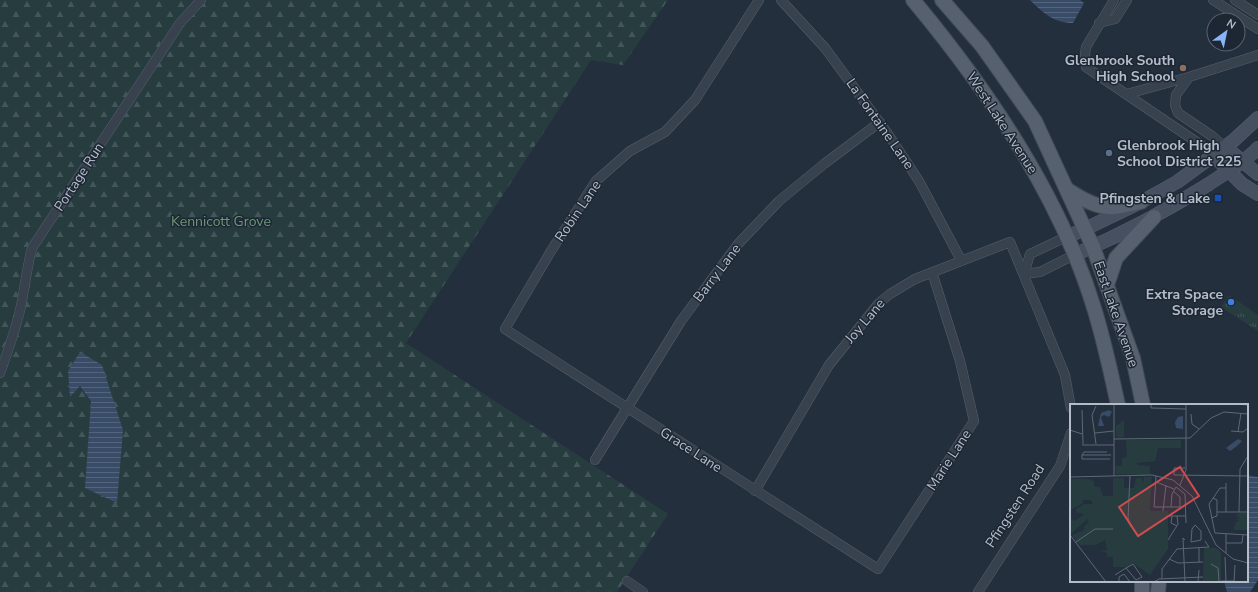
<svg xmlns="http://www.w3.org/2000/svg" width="1258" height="592" font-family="'Nunito Sans',sans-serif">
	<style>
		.grass { fill: url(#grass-tufts) }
		.forest { fill: url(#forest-firs) }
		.water { fill: url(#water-rules) }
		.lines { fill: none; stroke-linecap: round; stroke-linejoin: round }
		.street-casing { stroke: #565f6c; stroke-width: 10 }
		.secondary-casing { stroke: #565f6c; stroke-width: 14 }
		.primary-casing { stroke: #414a57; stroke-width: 16 }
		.street { stroke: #38414e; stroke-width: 9 }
		.secondary { stroke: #465061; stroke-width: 13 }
		.primary { stroke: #56606e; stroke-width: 14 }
		.education-dot { fill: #8d6e63; stroke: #1d2633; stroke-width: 1.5 }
		.service-dot { fill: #5c6f8a; stroke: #1d2633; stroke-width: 1.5 }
		.transit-dot { fill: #1a4fb4; stroke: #1d2633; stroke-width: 1.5 }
		.shop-dot { fill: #3f7fe0; stroke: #1d2633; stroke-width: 1.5 }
		.labels { text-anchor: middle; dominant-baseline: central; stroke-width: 3; stroke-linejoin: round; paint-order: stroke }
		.poi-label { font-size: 14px; font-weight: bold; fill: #b4bcc9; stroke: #1d2633; text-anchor: end }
		.street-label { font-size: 14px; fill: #b4bcc9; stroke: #1d2633 }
		.park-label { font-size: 14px; fill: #6b9a76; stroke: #1d2633 }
		.inset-road { fill: none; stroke: #5e6776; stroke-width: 1 }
		.view { fill: #ce4d50; fill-opacity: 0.15; stroke: #ce4d50; stroke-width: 2 }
		.inset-edge { fill: none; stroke: #b4bcc9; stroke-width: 2 }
	</style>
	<defs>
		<pattern id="grass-tufts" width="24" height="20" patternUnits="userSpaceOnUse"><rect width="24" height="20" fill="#263c3f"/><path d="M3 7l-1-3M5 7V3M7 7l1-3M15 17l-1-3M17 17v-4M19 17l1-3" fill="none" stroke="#435659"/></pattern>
		<pattern id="forest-firs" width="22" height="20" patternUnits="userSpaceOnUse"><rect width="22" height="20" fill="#263c3f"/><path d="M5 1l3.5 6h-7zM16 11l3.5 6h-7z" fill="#435659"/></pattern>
		<pattern id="water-rules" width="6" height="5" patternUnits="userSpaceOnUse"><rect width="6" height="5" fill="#394c67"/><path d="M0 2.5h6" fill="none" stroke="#53647b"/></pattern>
	</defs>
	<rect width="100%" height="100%" fill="#242f3e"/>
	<path class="grass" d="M1229 295 1258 315V331L1221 307Z"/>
	<path class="forest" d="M0 0H668L623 65 591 60 406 343 668 514 617 592H0Z"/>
	<path class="water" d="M1030 0H1080L1084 3 1073 23C1054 23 1043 13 1030 0Z
		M80 352 102 365 123 430 117 503 85 488 91 401 80 386 70 397 68 371Z
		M1247 475 1258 477V580L1250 592H1227L1224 581H1247Z"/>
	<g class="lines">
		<g class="street-casing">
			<path id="street" d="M759 0 695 100 665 132 630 151 596 181 551 251 505 329 878 569 974 421 960 361 932 272
				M781 0 825 48 888 134 919 181 961 260
				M1114 0 1086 47 1085 54 1086 67 1204 147 1213 155
				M1213 0 1258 29
				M1235 0 1258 15
				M1099 23 1115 19 1127 0
				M1189 77 1176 95 1175 105 1178 113 1212 136 1225 147
				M1127 94 1189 77 1258 55
				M1024 274 1030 254 1066 237
				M1024 274 1040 272 1074 255
				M0 373C8 351 16 329 21 306 25 286 27 267 32 248L180 23 201 0
				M595 460 681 321 738 244 779 201 824 164 880 122
				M755 491 829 365 879 303 890 294 915 279 1010 242 1065 375 1071 408
				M627 581 643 592
				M978 592 1060 466 1071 433"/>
		</g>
		<g class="secondary-casing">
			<path id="secondary" d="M1225 147 1258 174
				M1213 155 1242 184 1258 194
				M1066 237 1085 229 1141 202 1177 182 1233 141 1258 118
				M1074 255C1121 235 1166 211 1209 184 1225 173 1244 163 1258 148"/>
		</g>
		<g class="primary-casing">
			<path id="primary" d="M913 0C988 90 1060 196 1094 308 1104 340 1111 373 1118 405
				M942 0 982 46 1035 121 1093 247 1133 358 1143 405
				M1068 190C1080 198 1098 209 1114 207 1123 206 1132 204 1141 202
				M1107 285 1116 258 1154 217
				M1142 581V592
				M1158 592 1159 581"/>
		</g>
		<use href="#street" class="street"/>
		<use href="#secondary" class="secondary"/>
		<use href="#primary" class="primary"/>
	</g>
	<circle class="education-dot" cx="1183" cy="68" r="4"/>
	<circle class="service-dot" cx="1109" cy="153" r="4"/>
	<rect class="transit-dot" x="1214" y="194" width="8" height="8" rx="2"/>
	<circle class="shop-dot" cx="1231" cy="302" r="4"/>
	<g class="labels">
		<g class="poi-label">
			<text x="1175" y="60">Glenbrook South<tspan x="1175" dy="16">High School</tspan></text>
			<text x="1117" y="145" text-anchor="start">Glenbrook High<tspan x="1117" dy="16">School District 225</tspan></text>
			<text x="1210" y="198">Pfingsten &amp; Lake</text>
			<text x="1223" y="294">Extra Space<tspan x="1223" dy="16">Storage</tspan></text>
		</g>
		<g class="street-label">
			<text transform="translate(1002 123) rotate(57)">West Lake Avenue</text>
			<text transform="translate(880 124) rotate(55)">La Fontaine Lane</text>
			<text transform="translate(79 177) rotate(-57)">Portage Run</text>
			<text transform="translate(578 211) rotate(-56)">Robin Lane</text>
			<text transform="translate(717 273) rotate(-53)">Barry Lane</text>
			<text transform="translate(1116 314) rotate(71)">East Lake Avenue</text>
			<text transform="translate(865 321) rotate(-50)">Joy Lane</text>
			<text transform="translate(691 450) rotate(33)">Grace Lane</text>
			<text transform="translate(949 460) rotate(-57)">Marie Lane</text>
			<text transform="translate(1015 506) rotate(-57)">Pfingsten Road</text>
		</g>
		<g class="park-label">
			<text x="221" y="221">Kennicott Grove</text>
		</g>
	</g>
	<g transform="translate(1070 404)">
		<rect width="178" height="178" fill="#242f3e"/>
		<path d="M74 73H82L80 107H98V145L80 171 63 159 56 163H43V153H37V149L31 147 37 146 35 136 25 141H10L2 131 14 126V122L19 119 17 115 2 129 0 126V114L5 117 14 110 6 108V105L14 100H23L21 96H13V99L1 106 0 75H18L24 77V82L30 83 33 92H43V74H54V84H64L66 74H71L74 78Z" fill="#263c3f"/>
		<path d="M54 16V33L49 34 46 32V22ZM56 36H111V44H88L85 57 67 59 68 61 80 62V71L46 70 45 62H52V54L57 53ZM169 109H178V126H163L166 118 170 117 166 116 170 114 165 112ZM134 144H146L151 148V178H133Z" fill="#263c3f"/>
		<path d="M39 6 42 8 39 13 34 11 31 13 34 22H28L31 9ZM113 12V25L106 24 105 18 108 13ZM168 35 172 37 167 42 160 47 156 44Z" fill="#394c67"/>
		<path class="inset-road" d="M81 0V4L116 5M166 0 178 1M26 2 22 11 26 40M12 6 13 40M121 10 122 20 129 25M0 26 12 30M161 27 173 28 178 24M168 28 171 9M25 29 44 27M44 35 120 34 141 14 154 8 178 10M12 41H44M12 51V55H40M12 51H41M12 51 14 48H37M115 64H104V71L178 72M44 72V0M60 72 58 114 61 123M86 72 84 103H110V93L103 87M0 73 82 71 103 76 122 92 146 141 163 155 178 159M86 78 104 85M110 81 116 66V0M156 84H150L139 100 145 129 178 131M101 103 102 90 106 83 115 90 116 119M93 107 96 81M147 108H178M156 108V79M169 108 170 65 178 52M98 112H116M102 112 101 119 107 122M141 114 147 112V96L143 94M125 121 131 127V136L121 138 122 125ZM0 131 36 178M98 136 108 120 107 112M115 136 113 134 115 178M6 138 25 125H43M156 139H172L173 131M156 149V130M155 153 156 178M99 155 108 159 133 158M129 158V144M141 160 148 164 149 178M45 171 56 164 66 176 72 173 63 160 56 164M92 175V165L107 145 139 143 135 137M151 177H164M49 178V173L54 170 60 178M84 178 89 175 133 173M128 178 129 166M164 178 165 161"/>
		<path class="view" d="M110 63 129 92 68 132 49 103Z"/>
		<rect width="178" height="178" class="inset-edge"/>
	</g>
	<g transform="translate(1226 32) rotate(33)"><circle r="19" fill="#1d2633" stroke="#59626f"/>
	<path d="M0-3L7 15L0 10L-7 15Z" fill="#8ab4f8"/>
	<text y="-6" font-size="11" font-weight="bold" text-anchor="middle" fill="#b4bcc9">N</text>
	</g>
</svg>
